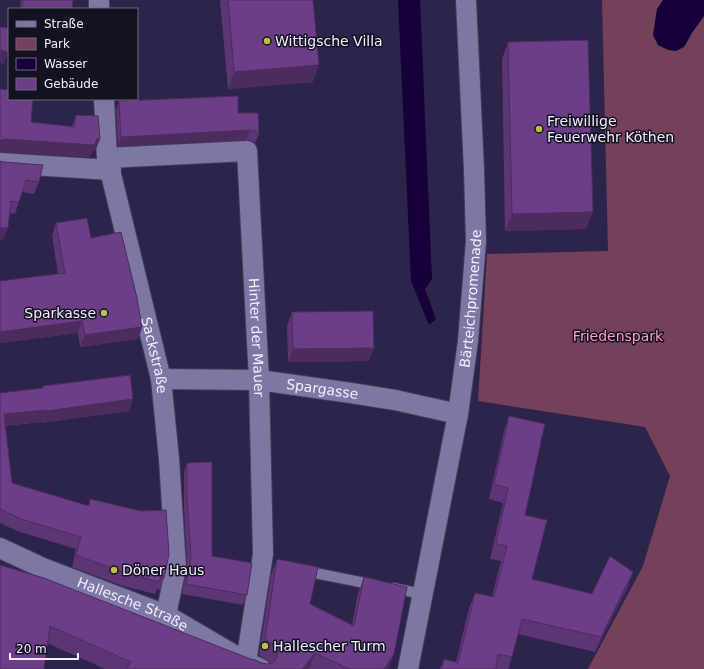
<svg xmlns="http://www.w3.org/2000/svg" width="704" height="669" font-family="'DejaVu Sans',sans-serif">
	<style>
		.green { fill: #75405a }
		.water { fill: #16013a }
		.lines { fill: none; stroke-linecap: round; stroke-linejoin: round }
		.lane-casing { stroke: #453e5d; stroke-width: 12 }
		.street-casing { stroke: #453e5d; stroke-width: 22 }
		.lane { stroke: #7d77a4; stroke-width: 10 }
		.street { stroke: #7d77a4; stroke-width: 20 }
		.wall { fill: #5d3575 }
		.shaded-wall { fill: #4c2b5f }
		.building { fill: #6c3e88; stroke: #4c2b5f }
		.poi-dot { fill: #bcbf44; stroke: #141122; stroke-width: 1.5 }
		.labels { text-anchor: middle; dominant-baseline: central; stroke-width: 3; stroke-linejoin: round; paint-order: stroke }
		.poi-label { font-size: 14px; fill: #f1effe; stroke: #141122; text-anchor: start }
		.street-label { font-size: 14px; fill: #f1effe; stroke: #141122 }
		.park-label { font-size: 14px; fill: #fe9fcb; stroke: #141122 }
	</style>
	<rect width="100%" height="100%" fill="#2c244b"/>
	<path class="green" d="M602 0H704V669H588L643 566 670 476 645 427 478 401 487 254 608 251Z"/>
	<path class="water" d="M398 0H420L432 279 425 289 436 319 429 325 411 281Z
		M663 0H704V16L692 33 684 47 676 51 668 50 658 45 653 35 657 9Z"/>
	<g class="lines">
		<g class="lane-casing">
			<path id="lane" d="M305 571 375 585
				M393 588 422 594"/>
		</g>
		<g class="street-casing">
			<g id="street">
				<path d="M99 0V9"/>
				<path id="s1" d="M104 99 107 158 161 379 169 459 176 567 166 615"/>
				<path id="s2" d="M107 158 247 151 259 380 263 554 246 662"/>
				<path d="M0 163 111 170"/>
				<path id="s3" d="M161 379 259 380 351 393 395 400 458 414"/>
				<path id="s4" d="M0 548 43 568 166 615 246 662 261 669"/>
				<path id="s5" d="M408 669 458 414 468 341 476 241 474 170 466 0"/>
			</g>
		</g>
		<use href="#lane" class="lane"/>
		<use href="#street" class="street"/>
	</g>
	<path class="wall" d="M21 0H73L72 9H20Z
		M220 0H313V82L228 89Z
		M508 42 586 229 505 231 502 59Z
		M119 101 238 113 259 134 255 143 252 141 246 140 118 146 116 110Z
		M76 115 100 139 95 151H93L90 157 1 152 31 122 72 126Z
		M0 161 39 182 34 194 22 192 15 214 9 213 3 240H0Z
		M56 223 91 238 142 327 138 339 80 347 78 333 0 343V281L58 274 52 236Z
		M292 312 369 361 288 362 287 326Z
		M43 386 133 399 129 411 41 423V422L5 426 12 483 88 506 90 499 164 578 160 590 157 589 155 594 123 586 72 567 76 549 17 531 0 523V393L42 388Z
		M509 416 525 515 532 579 592 594 633 572 628 587 595 652 518 634 512 657 508 669H440L444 659 456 662 469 608 475 593 492 596 501 561 490 559 503 503 489 499 504 431Z
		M187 463 212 556 247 595 243 605 182 594 187 566 184 506V472Z
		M277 559 310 604 352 625 358 593 364 577 394 654 388 669H105L47 643 0 565 252 660 262 663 268 664 271 663 270 662 259 655 271 575Z"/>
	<path class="shaded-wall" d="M0 50 8 52 4 64 0 63Z
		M319 65 313 82 228 89 234 72Z
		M250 130 246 140 118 146 121 137Z
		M5 139H100L95 151H93L90 157 0 152V141Z
		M593 212 586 229 505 231 512 214Z
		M0 228H8L3 240H0Z
		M82 321 78 333 0 343V332Z
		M142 327 138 339 80 347 85 335Z
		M374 348 369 361 288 362 293 349Z
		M133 399 129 411 41 423 46 411Z
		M46 410 41 422 0 426 4 414Z
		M633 572 628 587 595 652 601 637Z
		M315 653 309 669H302Z
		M394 654 388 669H384Z"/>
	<path class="building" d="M23 0H73L72 9H22Z
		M228 0H313L319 65 234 72Z
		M0 27 9 28V46L8 52 0 50Z
		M588 40 593 212 512 214 508 42Z
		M0 89 9 90V99H33L31 122 74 127 76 115 98 116 100 139H97L94 145 5 139 0 141Z
		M238 96V113H258L259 134 255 131 250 130 121 137 119 101Z
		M0 161 4 162 43 165 39 182 26 180 19 202 11 201 8 228H0Z
		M87 218 91 238 121 232 137 298 142 327 85 335 82 321 0 332V281L65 273 56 223Z
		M373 311 374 348 293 349 292 312Z
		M130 375 133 399 46 411V410L4 414 12 483 89 506 90 499 141 511 166 510 169 554 164 578 161 577 159 582 128 574 76 555 81 537 21 519 0 509V393L43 388V386Z
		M509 416 545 424 525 515 547 520 532 579 592 594 610 556 633 572 601 637 522 619 512 657 498 654 496 669H442L444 659 458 663 475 593 494 597 507 546 496 544 508 488 494 484Z
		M212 462V556L252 563 247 595 186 584 191 557 187 496V463Z
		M277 559 318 567 310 604 354 626 364 577 407 587 394 654 384 669H349L315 653 302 669H126L131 662 50 626 44 669H0V565L44 578 253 660V659L262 663 268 664 274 662 277 657 278 652 276 646 265 639Z"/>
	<g class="poi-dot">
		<circle cx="267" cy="41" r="4"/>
		<circle cx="539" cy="129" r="4"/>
		<circle cx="104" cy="313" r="4"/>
		<circle cx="114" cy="570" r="4"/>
		<circle cx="265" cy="646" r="4"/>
	</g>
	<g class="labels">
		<g class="poi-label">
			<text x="275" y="41">Wittigsche Villa</text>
			<text x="547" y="121">Freiwillige<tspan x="547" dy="16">Feuerwehr Köthen</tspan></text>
			<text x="96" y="313" text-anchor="end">Sparkasse</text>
			<text x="122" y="570">Döner Haus</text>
			<text x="273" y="646">Hallescher Turm</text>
		</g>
		<g class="street-label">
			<text stroke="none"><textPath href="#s5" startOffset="376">Bärteichpromenade</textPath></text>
			<text stroke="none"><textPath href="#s2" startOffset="327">Hinter der Mauer</textPath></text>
			<text stroke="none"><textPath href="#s1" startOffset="262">Sackstraße</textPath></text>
			<text stroke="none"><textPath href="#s3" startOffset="162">Spargasse</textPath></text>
			<text stroke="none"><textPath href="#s4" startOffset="144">Hallesche Straße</textPath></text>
		</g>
		<g class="park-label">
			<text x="618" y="336">Friedenspark</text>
		</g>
	</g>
	<rect x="8" y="8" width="130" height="92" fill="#141122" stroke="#6c6a7a"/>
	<rect x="16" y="21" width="20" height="6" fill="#7d77a4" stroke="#6c6a7a"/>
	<text x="44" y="28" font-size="12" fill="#f1effe">Straße</text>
	<rect x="16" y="38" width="20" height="12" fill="#75405a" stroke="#6c6a7a"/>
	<text x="44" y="48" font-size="12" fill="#f1effe">Park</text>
	<rect x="16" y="58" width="20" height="12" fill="#16013a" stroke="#6c6a7a"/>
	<text x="44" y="68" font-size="12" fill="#f1effe">Wasser</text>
	<rect x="16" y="78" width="20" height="12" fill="#6c3e88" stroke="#6c6a7a"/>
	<text x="44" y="88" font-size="12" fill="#f1effe">Gebäude</text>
	<path d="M10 653v6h68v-6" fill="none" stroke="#f1effe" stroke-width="2"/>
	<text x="16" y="653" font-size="12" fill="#f1effe" stroke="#141122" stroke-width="3" paint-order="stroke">20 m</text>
</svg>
